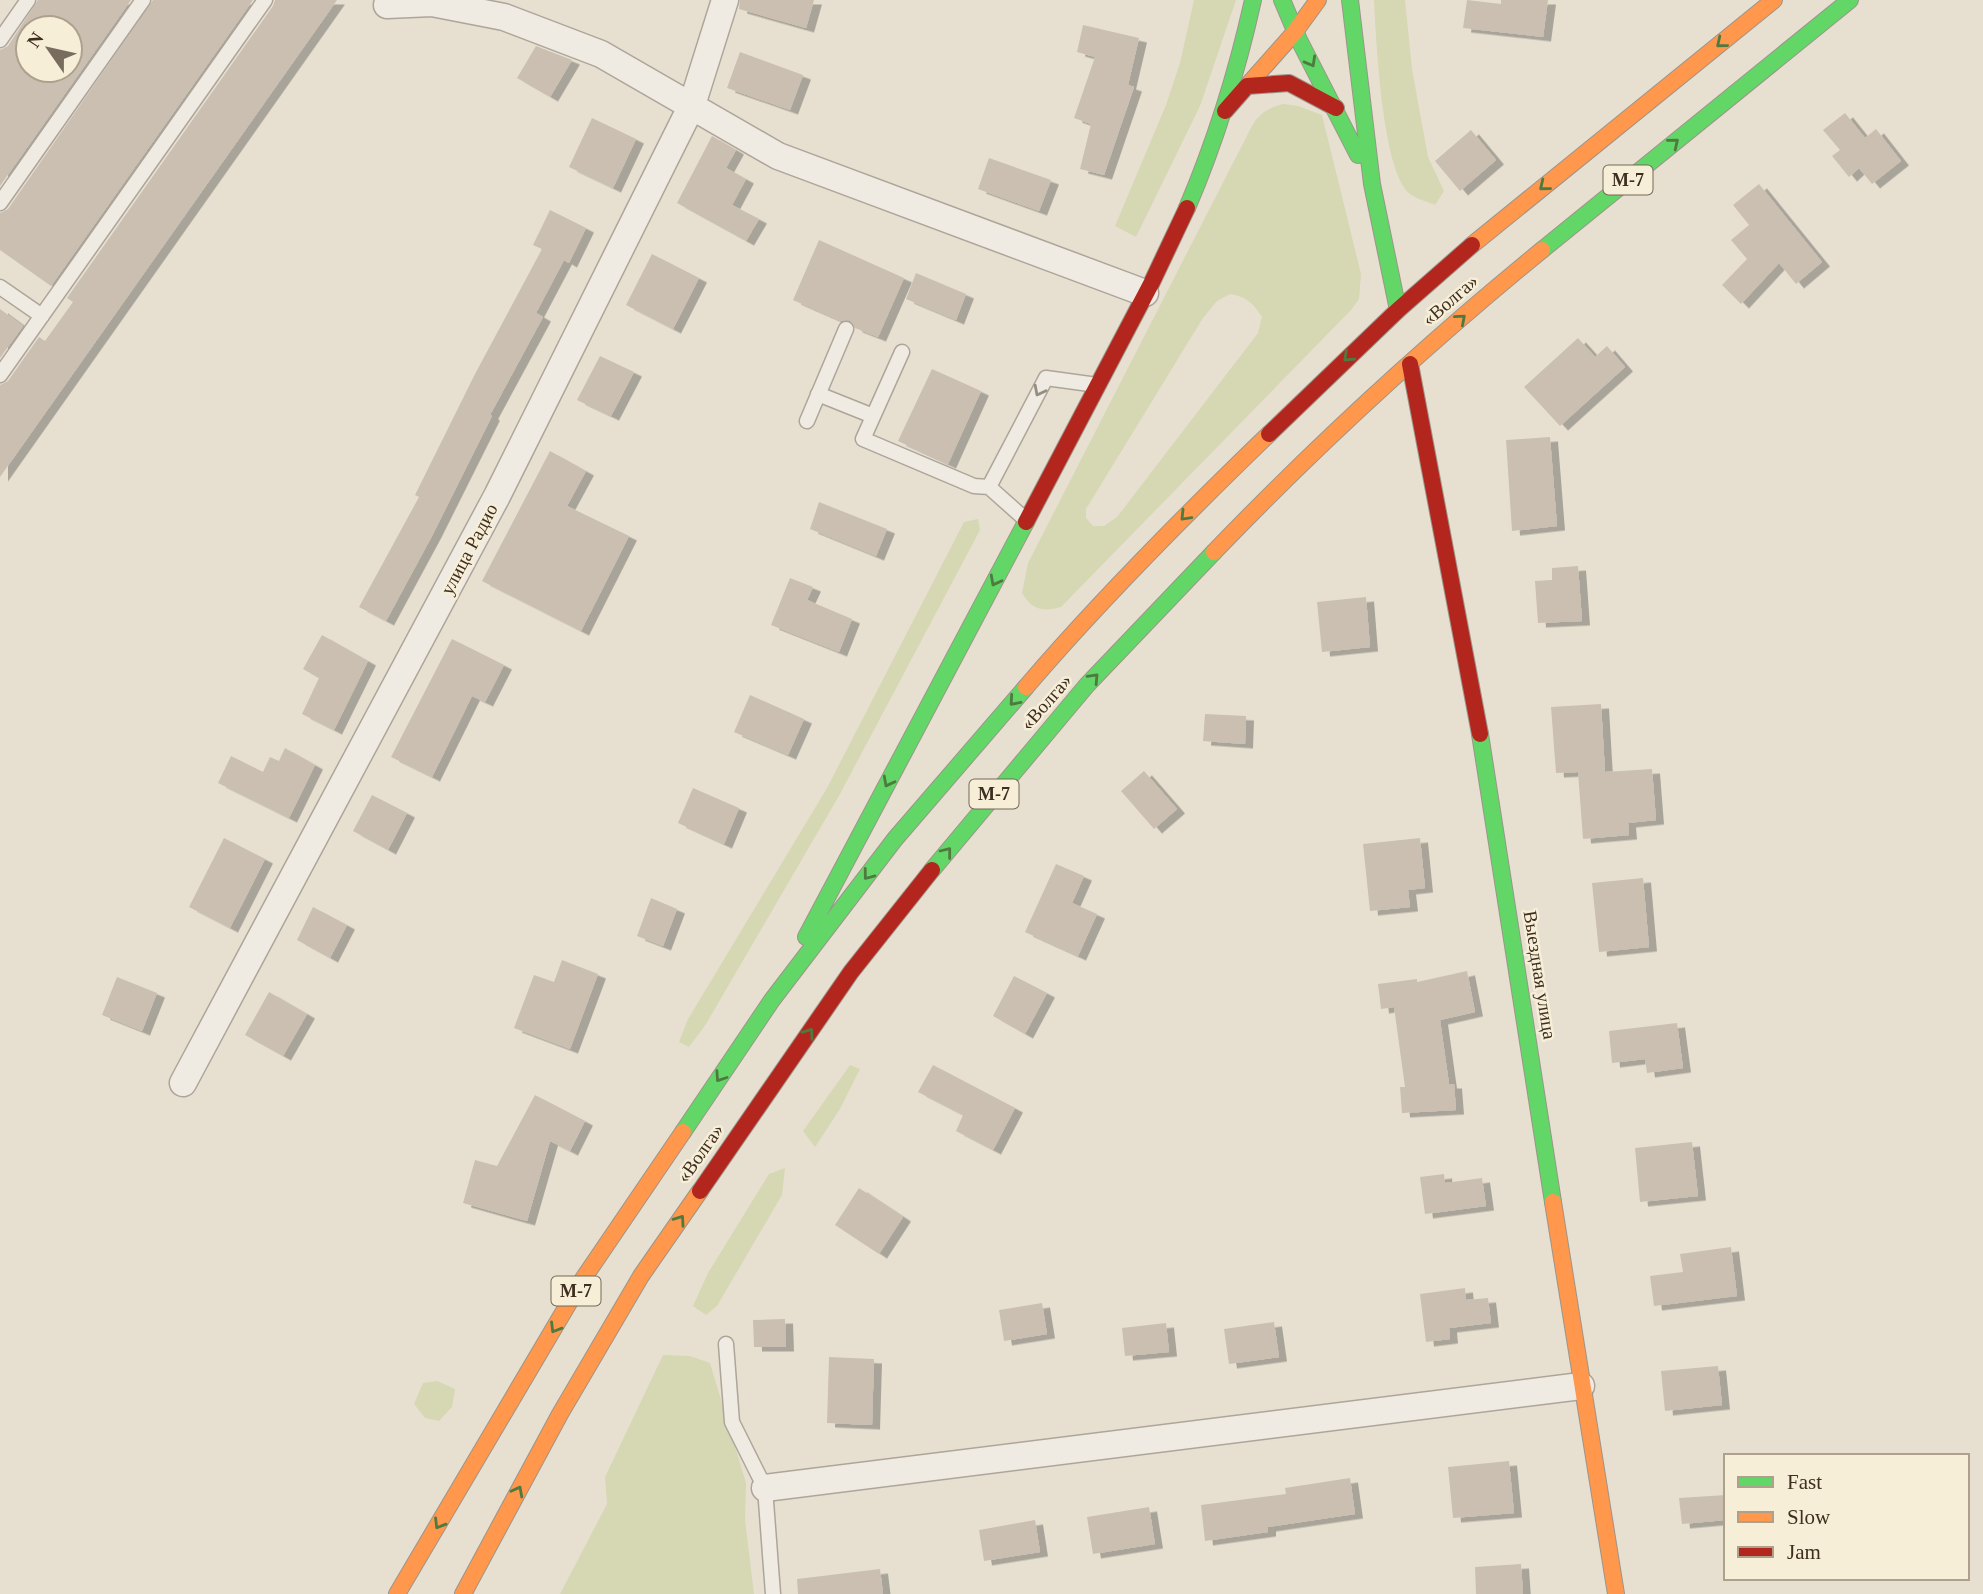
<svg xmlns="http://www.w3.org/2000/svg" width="1983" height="1594" font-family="Georgia,serif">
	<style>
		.green { fill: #d6d7b3; fill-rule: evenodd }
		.building { fill: #cbbfb2; fill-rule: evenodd; filter: url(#shadow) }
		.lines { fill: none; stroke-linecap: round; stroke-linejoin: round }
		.lane-casing { stroke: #ada599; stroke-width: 17 }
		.street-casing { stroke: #ada599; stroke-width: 29 }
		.fast-casing { stroke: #9c958a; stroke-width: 18 }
		.slow-casing { stroke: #9c958a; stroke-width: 18 }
		.jam-casing { stroke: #9c958a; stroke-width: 18 }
		.lane { stroke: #efebe3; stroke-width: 14 }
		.street { stroke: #efebe3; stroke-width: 26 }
		.fast { stroke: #63d668; stroke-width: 16 }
		.slow { stroke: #ff974d; stroke-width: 16 }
		.jam { stroke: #b3261e; stroke-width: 16 }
		.oneway { stroke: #4e7a40 }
		.oneway2 { stroke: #968c82 }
		.labels { text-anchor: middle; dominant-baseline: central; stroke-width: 5; stroke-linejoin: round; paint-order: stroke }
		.shield { fill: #f7eed8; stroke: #756857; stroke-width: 2 }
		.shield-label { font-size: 18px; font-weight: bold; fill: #3d2e20 }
		.street-label { font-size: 19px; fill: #3d2e20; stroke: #f7eed8 }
	</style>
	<defs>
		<filter id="shadow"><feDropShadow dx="8" dy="4.5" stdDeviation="0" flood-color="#0004"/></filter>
	</defs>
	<rect width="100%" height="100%" fill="#e7e0d1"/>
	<path class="green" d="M1194 0H1236L1200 106 1136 237 1115 226 1166 105 1180 63Z
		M1374 0H1405L1412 69 1428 157 1444 191 1435 205C1428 202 1417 199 1410 194 1382 173 1376 38 1374 0Z
		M1283 104 1298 106 1322 115 1361 274 1359 299 1351 310 1061 607C1043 612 1032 610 1022 593L1028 563 1253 124C1261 112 1269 108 1283 104ZM1230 294C1247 297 1253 303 1262 317L1258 333 1117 517 1104 526H1093L1086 518V509L1203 318 1217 301Z
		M978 519 980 530 840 794 706 1024 689 1047 679 1042 688 1019 827 788 964 522Z
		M850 1065 860 1069 840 1109 815 1147 803 1131Z
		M785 1168 782 1195 717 1306 706 1315 693 1306 708 1273 769 1174Z
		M663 1355 690 1356 710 1363 746 1483 745 1520 754 1594H560L607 1504 605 1477Z
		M437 1381 455 1389 452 1407 439 1421 425 1418 414 1404 423 1383Z"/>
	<path class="building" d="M38 0H131L0 186V50L8 46ZM28 28H70V70H28Z
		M153 0H253L51 286 0 250V213L8 209Z
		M275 0H337L0 477V385L8 381 39 337 45 341 73 302 67 298 273 6Z
		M740 0H814L806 28 739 9Z
		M1467 0 1501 4V0H1548L1543 37 1463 28Z
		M1083 25 1139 38 1128 85 1134 87 1104 175 1080 169 1091 124 1074 118 1095 57 1077 52Z
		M536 46 572 60 550 97 517 78Z
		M740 52 803 75 790 110 727 88Z
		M1845 113 1865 138 1876 129 1901 161 1872 184 1859 168 1849 177 1832 156 1840 150 1823 130Z
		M592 118 636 139 613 188 569 167Z
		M1471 130 1496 160 1460 191 1435 161Z
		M712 136 736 150 726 168 746 179 732 205 759 219 746 241 677 203Z
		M989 158 1051 180 1039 211 978 189Z
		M1759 184 1822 262 1796 284 1779 263 1741 304 1722 285 1747 259 1731 240 1749 225 1733 205Z
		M550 210 586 228 569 263 564 260 536 313 543 317 490 415 492 416 433 534 386 621 359 607 419 497 415 495 475 374 542 249 533 245Z
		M819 240 904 278 878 337 855 328 850 320 841 321 793 300Z
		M652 254 699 278 673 329 626 305Z
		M916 273 966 294 956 320 906 299Z
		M0 309 23 326 0 358Z
		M1578 338 1595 357 1607 346 1625 367 1560 426 1524 387Z
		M600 356 634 372 611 416 577 400Z
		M932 369 981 391 948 464 898 441Z
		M1550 437 1557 526 1512 531 1506 440Z
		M550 451 586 471 567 506 629 536 581 631 482 581Z
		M819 502 887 529 876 556 810 529Z
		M1578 566 1582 621 1538 623 1535 581 1552 580V568Z
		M790 578 813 587 807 600 852 619 839 652 771 625Z
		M1366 597 1370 647 1322 652 1317 602Z
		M322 635 368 661 334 730 302 714 319 678 303 669Z
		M452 639 504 665 485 702 472 696 432 777 391 757Z
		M750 695 804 719 788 755 734 732Z
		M1601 704 1605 772 1652 769 1656 820 1628 823 1629 835 1583 839 1578 772 1556 773 1551 707Z
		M1205 714 1246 716 1245 744 1203 741Z
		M285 748 315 765 289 818 218 783 231 756 263 772 270 757 279 761Z
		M1144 771 1177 809 1154 829 1121 791Z
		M693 788 739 808 724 844 678 823Z
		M372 795 407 813 388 850 353 831Z
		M224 838 265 859 230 928 189 907Z
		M1420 838 1425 888 1408 890 1410 907 1370 911 1363 844Z
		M1056 864 1084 876 1072 903 1097 914 1078 956 1025 932Z
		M1643 878 1649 947 1599 952 1592 883Z
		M651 898 677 909 663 946 637 936Z
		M313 907 347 925 330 958 297 940Z
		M562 960 598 974 570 1049 514 1028 534 975 554 982Z
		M1467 971 1475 1012 1440 1020 1449 1084H1454L1456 1110 1402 1113 1400 1087H1405L1394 1007 1381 1009 1378 984 1417 979V982Z
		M1014 976 1047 993 1025 1034 993 1016Z
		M117 977 157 993 142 1031 102 1015Z
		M269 992 307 1014 283 1056 245 1035Z
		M1677 1023 1683 1068 1647 1073 1645 1059 1612 1063 1609 1031Z
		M933 1065 1015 1108 993 1150 956 1131 963 1115 918 1092Z
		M535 1095 585 1121 570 1151 550 1141 527 1221 463 1203 475 1160 497 1166Z
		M1692 1142 1698 1196 1640 1202 1635 1148Z
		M1444 1174 1445 1183 1482 1178 1486 1206 1425 1214 1420 1177Z
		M859 1188 903 1217 879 1254 835 1225Z
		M1731 1247 1737 1296 1654 1306 1650 1276 1683 1272 1680 1254Z
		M1465 1288 1466 1300 1488 1298 1491 1323 1449 1328 1450 1339 1426 1342 1420 1294Z
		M1042 1303 1047 1334 1004 1341 999 1310Z
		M785 1319 786 1347H754L753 1320Z
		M1274 1322 1279 1357 1229 1364 1224 1329Z
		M1166 1323 1169 1352 1125 1356 1122 1328Z
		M829 1357 874 1359 872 1425 827 1423Z
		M1718 1366 1722 1405 1665 1411 1661 1371Z
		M1509 1461 1514 1513 1453 1518 1448 1467Z
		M1350 1478 1355 1514 1268 1527V1532L1205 1541 1201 1505 1286 1494 1285 1488Z
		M1726 1495V1520L1682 1524 1679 1498Z
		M1149 1507 1155 1544 1093 1554 1087 1517Z
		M1035 1520 1040 1552 984 1561 979 1530Z
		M1521 1564 1523 1594H1476L1475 1567Z
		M880 1569 883 1594H798L797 1579Z"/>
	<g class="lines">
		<g class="lane-casing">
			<path id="lane" d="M0 40 28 0
				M0 203 143 0
				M0 287 42 316
				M902 352 863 439 974 486 989 487
				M0 375 265 0
				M818 394 873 416
				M807 421 846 329
				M1026 520 989 487 1046 378 1097 385
				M726 1344 732 1422 765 1488 773 1594"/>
		</g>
		<g class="street-casing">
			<path id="street" d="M387 5 432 3 504 17 601 54 778 156 1145 293
				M183 1083 497 496 692 105 725 0
				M765 1488 1581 1386"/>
		</g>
		<g class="fast-casing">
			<path id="fast" d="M1282 0 1299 40 1358 155
				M1350 0 1372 184 1398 310
				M1187 208C1216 140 1237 72 1253 0
				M1542 250 1850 0
				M1480 734 1553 1202
				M932 870 1087 685 1214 552
				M806 937 1026 522
				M683 1132 772 1000 895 839 1026 687"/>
		</g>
		<g class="slow-casing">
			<path id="slow" d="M1247 86 1294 33 1318 0
				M1472 245 1774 0
				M1214 552C1317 445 1427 344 1542 250
				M1026 687C1102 598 1185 515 1269 434
				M1553 1202 1616 1594
				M397 1594 583 1279 683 1132
				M463 1594 560 1414 641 1276 700 1191"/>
		</g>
		<g class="jam-casing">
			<path id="jam" d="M1225 111 1247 86 1289 83 1336 108
				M1410 364 1480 734
				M1269 434 1398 310 1472 245
				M1026 522 1152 282 1187 208
				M700 1191 851 972 932 870"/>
		</g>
		<use href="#lane" class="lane"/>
		<use href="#street" class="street"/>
		<use href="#fast" class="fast"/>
		<use href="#slow" class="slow"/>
		<use href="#jam" class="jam"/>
	</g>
	<defs><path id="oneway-chevron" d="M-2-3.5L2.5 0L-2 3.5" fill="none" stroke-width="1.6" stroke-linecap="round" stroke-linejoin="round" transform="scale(1.75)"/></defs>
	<g class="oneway">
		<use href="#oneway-chevron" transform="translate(1721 43) rotate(141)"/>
		<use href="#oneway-chevron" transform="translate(1311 62) rotate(61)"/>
		<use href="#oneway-chevron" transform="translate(1674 143) rotate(-39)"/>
		<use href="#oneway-chevron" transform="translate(1544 186) rotate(141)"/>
		<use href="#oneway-chevron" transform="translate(1461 319) rotate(-41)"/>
		<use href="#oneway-chevron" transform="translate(1348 357) rotate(137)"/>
		<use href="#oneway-chevron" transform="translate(1185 516) rotate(134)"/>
		<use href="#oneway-chevron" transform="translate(995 581) rotate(118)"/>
		<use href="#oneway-chevron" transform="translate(1094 678) rotate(-47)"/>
		<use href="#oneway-chevron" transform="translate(1014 701) rotate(131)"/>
		<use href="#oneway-chevron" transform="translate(888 782) rotate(118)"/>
		<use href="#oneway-chevron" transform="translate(947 852) rotate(-52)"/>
		<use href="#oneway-chevron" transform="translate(868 875) rotate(127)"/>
		<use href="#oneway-chevron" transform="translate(809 1033) rotate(-55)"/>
		<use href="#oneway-chevron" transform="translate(720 1077) rotate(124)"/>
		<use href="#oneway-chevron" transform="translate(680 1220) rotate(-55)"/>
		<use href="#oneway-chevron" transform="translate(555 1328) rotate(121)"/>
		<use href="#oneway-chevron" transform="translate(518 1491) rotate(-62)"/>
		<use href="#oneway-chevron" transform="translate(439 1524) rotate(121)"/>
	</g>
	<use class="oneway2" href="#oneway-chevron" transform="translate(1039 391) rotate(117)"/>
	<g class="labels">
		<g class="shield">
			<rect x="1603.5" y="165.5" width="49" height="29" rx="5"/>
			<rect x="969.5" y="779.5" width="49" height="29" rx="5"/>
			<rect x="551.5" y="1276.5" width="49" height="29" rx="5"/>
		</g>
		<g class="shield-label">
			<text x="1628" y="180">М-7</text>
			<text x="994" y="794">М-7</text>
			<text x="576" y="1291">М-7</text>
		</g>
		<g class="street-label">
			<text transform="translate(1450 300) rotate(-41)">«Волга»</text>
			<text transform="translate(469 549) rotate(-62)">улица Радио</text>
			<text transform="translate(1046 702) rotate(-49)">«Волга»</text>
			<text transform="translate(1540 975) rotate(81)">Выездная улица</text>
			<text transform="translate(700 1153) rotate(-55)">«Волга»</text>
		</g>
	</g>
	<rect x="1724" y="1454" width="245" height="126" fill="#f7eed8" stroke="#ada18e" stroke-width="2"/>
	<rect x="1738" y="1477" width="35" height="10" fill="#63d668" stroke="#ada18e" stroke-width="2"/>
	<text x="1787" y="1489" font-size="21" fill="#3d2e20">Fast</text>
	<rect x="1738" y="1512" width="35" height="10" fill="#ff974d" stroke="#ada18e" stroke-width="2"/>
	<text x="1787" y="1524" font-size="21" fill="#3d2e20">Slow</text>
	<rect x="1738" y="1547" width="35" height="10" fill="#b3261e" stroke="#ada18e" stroke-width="2"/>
	<text x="1787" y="1559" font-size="21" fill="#3d2e20">Jam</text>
	<g transform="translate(49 49) rotate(304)"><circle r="33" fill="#f7eed8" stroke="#ada18e" stroke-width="2"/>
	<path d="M0-5L12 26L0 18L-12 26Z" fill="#786c5e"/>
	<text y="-10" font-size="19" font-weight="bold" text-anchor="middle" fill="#3d2e20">N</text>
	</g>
</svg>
